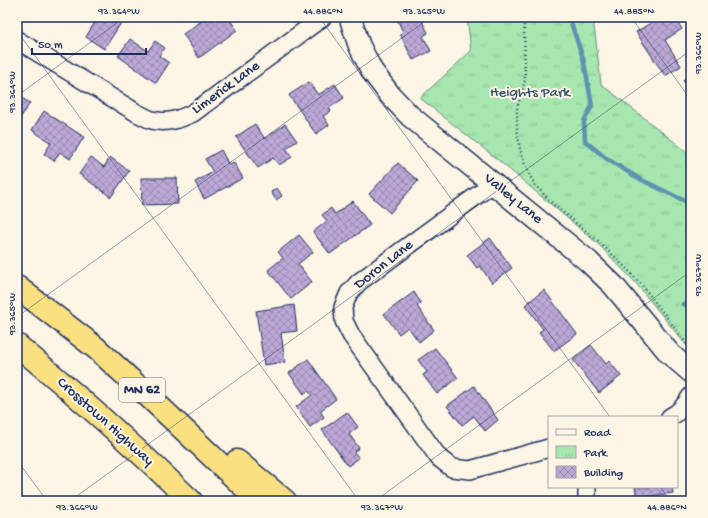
<svg xmlns="http://www.w3.org/2000/svg" width="708" height="518" font-family="'Gochi Hand',sans-serif">
	<style>
		.park { fill: url(#park-tufts); stroke: #618b86 }
		.lines { fill: none; stroke-linecap: round; stroke-linejoin: round }
		.stream { stroke: #5c93b0; stroke-width: 4.5 }
		.building { fill: url(#building-cross-hatch); stroke: #1b2f5e }
		.minor-casing { stroke: #1b2f5e; stroke-width: 20 }
		.tertiary-casing { stroke: #1b2f5e; stroke-width: 24 }
		.motorway-casing { stroke: #1b2f5e; stroke-width: 25 }
		.path { stroke: #1b2f5e; stroke-width: 2.5; stroke-dasharray: 1 3; stroke-linecap: butt }
		.minor { stroke: #fcf5e5; stroke-width: 17 }
		.tertiary { stroke: #fcf5e5; stroke-width: 21 }
		.motorway { stroke: #fbe080; stroke-width: 22 }
		.ticks { fill: none; stroke: #1b2f5e; stroke-width: 1; stroke-opacity: 0.45 }
		.labels { text-anchor: middle; dominant-baseline: central; stroke-width: 4; stroke-linejoin: round; paint-order: stroke }
		.shield { fill: #fcf5e5; stroke: #5e6a86; stroke-width: 1 }
		.shield-label { font-size: 14px; font-weight: bold; fill: #1b2f5e }
		.street-label { font-size: 15px; fill: #1b2f5e; stroke: #fcf5e5 }
		.park-label { font-size: 15px; fill: #37546e; stroke: #fcf5e5 }
		.neatline { fill: none; stroke: #1b2f5e; stroke-width: 1.5 }
		.ticks-label { font-size: 10px; text-anchor: middle; fill: #1b2f5e }
	</style>
	<defs>
		<pattern id="park-tufts" width="24" height="20" patternUnits="userSpaceOnUse"><rect width="24" height="20" fill="#a7e7af"/><path d="M3 7l-1-3M5 7V3M7 7l1-3M15 17l-1-3M17 17v-4M19 17l1-3" fill="none" stroke="#8fc699"/></pattern>
		<pattern id="building-cross-hatch" width="8" height="8" patternUnits="userSpaceOnUse"><rect width="8" height="8" fill="#bda8d6"/><path d="M0 0l8 8M0 8l8-8" fill="none" stroke="#9989b1"/></pattern>
	</defs>
	<rect width="100%" height="100%" fill="#fcf5e5"/>
	<filter id="ink" filterUnits="userSpaceOnUse"><feTurbulence type="fractalNoise" baseFrequency=".025" numOctaves="2"/><feDisplacementMap in="SourceGraphic" scale="8" xChannelSelector="R" yChannelSelector="G"/><feConvolveMatrix kernelMatrix="1 2 1 2 8 2 1 2 1" color-interpolation-filters="sRGB"/></filter>
	<g filter="url(#ink)">
		<path class="park" d="M467 17H593L601 84 691 155V351L634 281 597 243 498 160 420 98 471 51Z"/>
		<g class="lines">
			<path class="stream" d="M569 17 583 58 587 78 592 106 584 121 585 141 607 159 638 178 691 204
				M691 301 683 304 691 306"/>
		</g>
		<path class="building" d="M87 17H125L104 49 86 37 95 22Z
			M207 17H228L237 30 199 58 183 34Z
			M396 17H420L428 33 423 36 431 51 413 60 400 34 403 32Z
			M660 17H674L682 29 665 40 681 66 665 76 636 32Z
			M130 39 148 51 155 41 165 48 159 56 169 63 156 83 118 56Z
			M691 72V88L683 81Z
			M309 82 318 95 335 84 344 98 329 108 331 111 323 116 329 125 316 134 289 95Z
			M17 95 30 103 17 123Z
			M44 111 84 137 70 159 60 152 54 161 44 154 51 143 32 130Z
			M255 124 265 139 285 124 297 141 286 148 292 157 279 165 273 158 258 168 236 137Z
			M221 150 229 165 234 163 243 178 204 199 195 182 213 172 205 159Z
			M91 157 104 167 110 157 129 171 111 197 79 174Z
			M398 163 418 181 390 213 369 194Z
			M141 178H177L178 204 142 205Z
			M277 188 282 196 276 200 271 192Z
			M353 201 370 225 330 254 313 232 327 221 322 215 331 208 335 214Z
			M299 235 313 252 298 264 312 282 291 299 268 270 283 258 278 252Z
			M490 238 512 268 492 283 480 266 477 268 467 255Z
			M544 290 577 334 554 351 539 332 543 329 525 305Z
			M414 292 421 303 417 306 434 330 419 342 408 327 399 334 384 314Z
			M294 305 297 331 281 333 285 362 264 365 256 311Z
			M591 345 606 364 609 361 621 376 599 393 573 360Z
			M435 348 458 378 437 394 423 375 427 372 418 360Z
			M308 359 336 399 320 411 324 417 310 427 296 407 312 395 308 391 304 394 289 373Z
			M474 386 498 420 485 431 474 416 462 425 447 406Z
			M347 412 358 427 349 434 359 448 354 452 359 458 348 466 322 430Z
			M635 487H672L673 493 637 498Z
			M531 497 532 501H514Z"/>
		<g class="lines">
			<g class="minor-casing">
				<path id="minor" d="M17 40 137 113C142 115 147 119 152 120 167 124 180 119 193 113L323 17
					M494 183 359 282 349 293 343 307 344 321 351 335 439 458 452 468 470 470 549 448
					M670 417C679 413 686 404 691 396
					M587 487V501"/>
			</g>
			<g class="tertiary-casing">
				<path id="tertiary" d="M350 17 359 45 372 71 390 95 410 116 588 261 613 285 670 354 691 372"/>
			</g>
			<g class="motorway-casing">
				<path id="motorway" d="M17 287 96 348 145 393 259 501
					M17 345C77 395 135 447 191 501
					M237 461 285 501"/>
			</g>
			<path class="path" d="M525 17 524 23 525 80 517 109V129L520 149 525 165 531 178 536 186 553 204 598 241 627 269 641 284 687 344"/>
			<use href="#minor" class="minor"/>
			<use href="#tertiary" class="tertiary"/>
			<use href="#motorway" class="motorway"/>
		</g>
	</g>
	<path class="ticks" d="M319 17 610 417M631 17 691 100M17 31 359 501M17 96 125 17M17 317 431 17M17 460 47 501M660 487 671 501M70 501 691 50M375 501 691 271M680 501 691 493"/>
	<g class="labels">
		<rect class="shield" x="119" y="378" width="46" height="24" rx="3"/>
		<g class="shield-label">
			<text x="142" y="390">MN 62</text>
		</g>
		<g class="street-label">
			<text transform="translate(226 88) rotate(-36)">Limerick Lane</text>
			<text transform="translate(513 199) rotate(39)">Valley Lane</text>
			<text transform="translate(384 265) rotate(-38)">Doron Lane</text>
			<text transform="translate(105 422) rotate(42)">Crosstown Highway</text>
		</g>
		<g class="park-label">
			<text x="530" y="93">Heights Park</text>
		</g>
	</g>
	<rect width="708" height="518" fill="none" stroke="#fcf5e5" stroke-width="44"/>
	<rect x="548" y="416" width="130" height="72" fill="#fcf5e5" stroke="#a2a6af"/>
	<rect x="556" y="429" width="20" height="6" fill="#fcf5e5" stroke="#a2a6af"/>
	<text x="584" y="436" font-size="12" fill="#1b2f5e">Road</text>
	<rect x="556" y="446" width="20" height="12" fill="url(#park-tufts)" stroke="#a2a6af"/>
	<text x="584" y="456" font-size="12" fill="#1b2f5e">Park</text>
	<rect x="556" y="466" width="20" height="12" fill="url(#building-cross-hatch)" stroke="#a2a6af"/>
	<text x="584" y="476" font-size="12" fill="#1b2f5e">Building</text>
	<path d="M32 48v6h114v-6" fill="none" stroke="#1b2f5e" stroke-width="2"/>
	<text x="38" y="48" font-size="12" fill="#1b2f5e" stroke="#fcf5e5" stroke-width="3" paint-order="stroke">50 m</text>
	<rect x="22" y="22" width="664" height="474" class="neatline"/>
	<g class="ticks-label">
		<text x="119" y="14">93.364°W</text>
		<text x="323" y="14">44.886°N</text>
		<text x="424" y="14">93.365°W</text>
		<text x="634" y="14">44.885°N</text>
		<text transform="translate(697 53) rotate(-90)" y="4">93.366°W</text>
		<text transform="translate(11 92) rotate(-90)" y="4">93.364°W</text>
		<text transform="translate(697 275) rotate(-90)" y="4">93.367°W</text>
		<text transform="translate(11 314) rotate(-90)" y="4">93.365°W</text>
		<text x="77" y="510">93.366°W</text>
		<text x="382" y="510">93.367°W</text>
		<text x="667" y="510">44.886°N</text>
	</g>
</svg>
